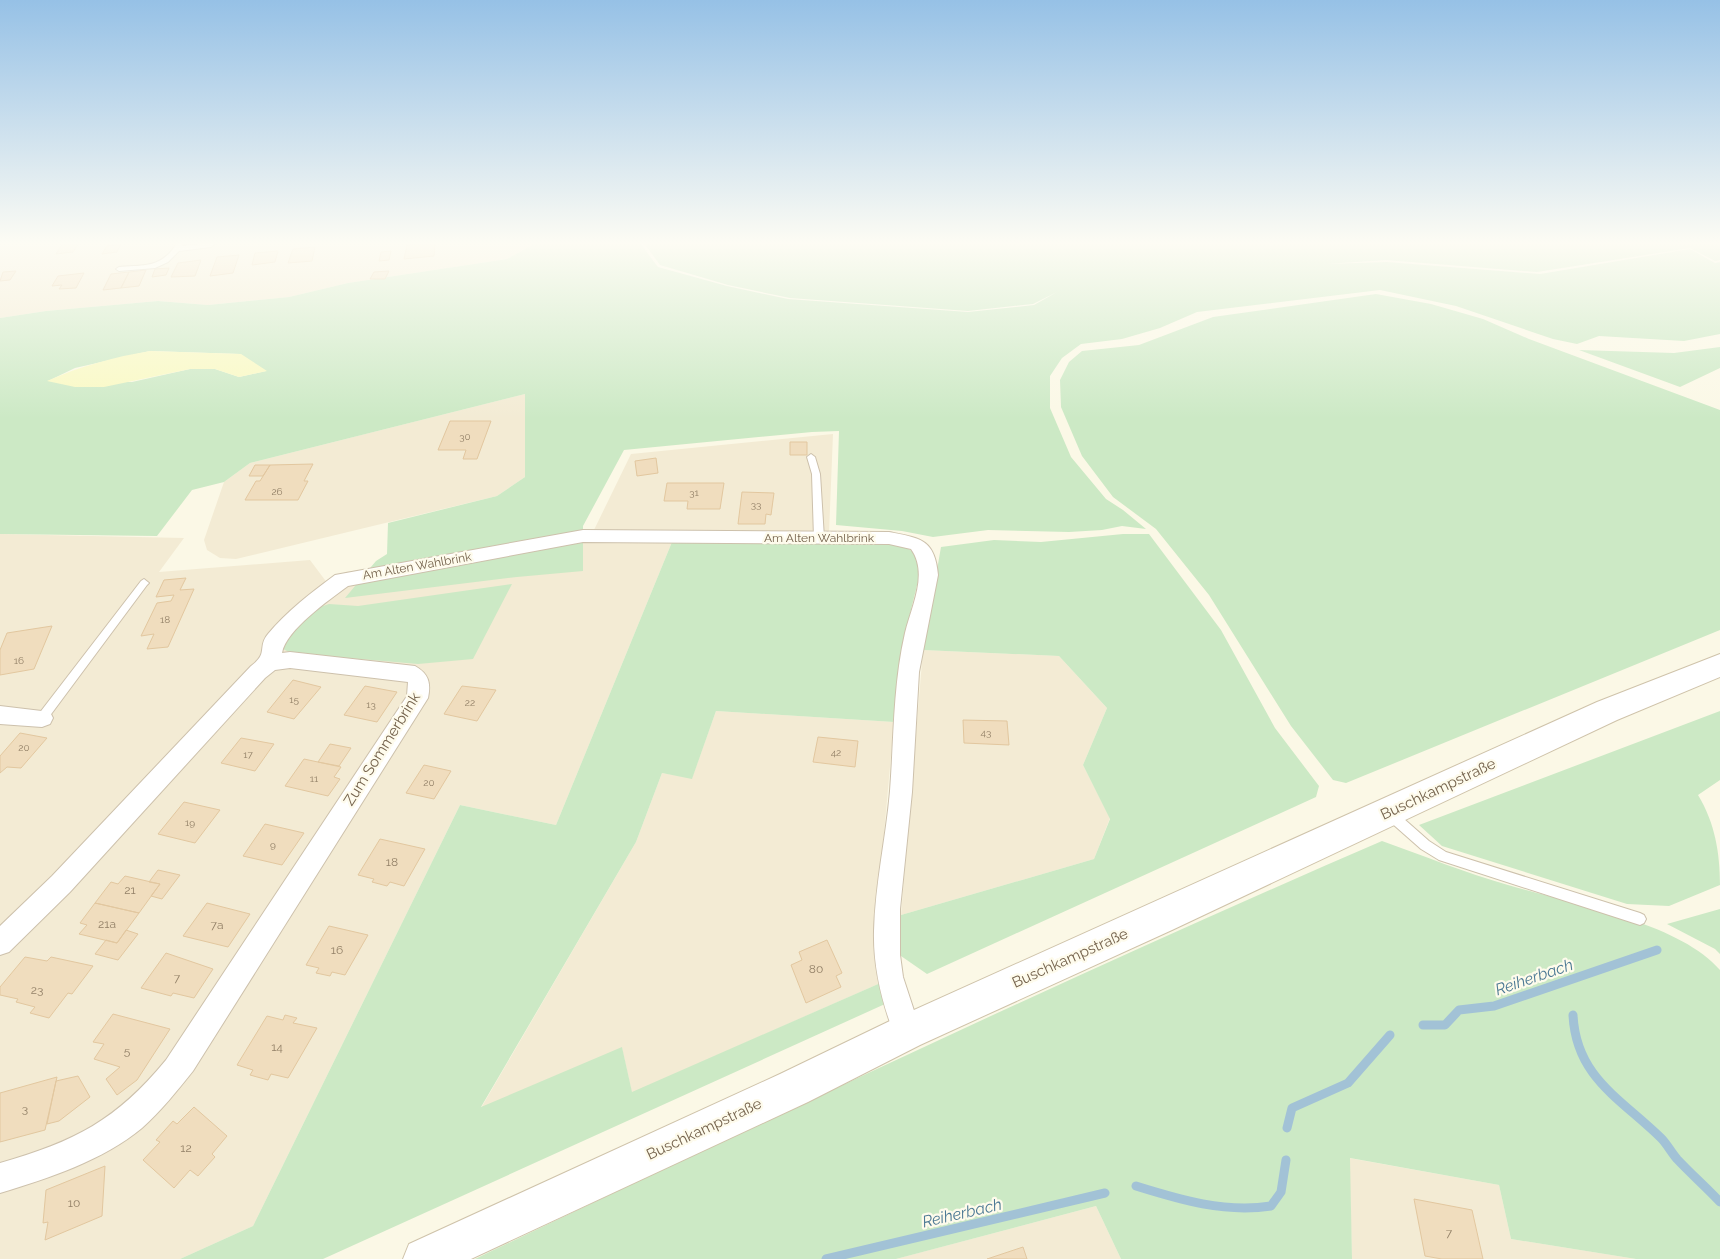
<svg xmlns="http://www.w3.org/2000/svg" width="1720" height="1259" font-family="Raleway,sans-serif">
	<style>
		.residential { fill: #f3ebd4 }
		.green { fill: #cce9c5; fill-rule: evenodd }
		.sand { fill: #f9f9c2 }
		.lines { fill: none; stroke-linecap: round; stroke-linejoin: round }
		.stream { stroke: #a2c2d6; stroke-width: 9 }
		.building { fill: #f0ddbe; stroke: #e2c79f }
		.lane-casing { stroke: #cdc1ac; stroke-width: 2 }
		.street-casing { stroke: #cdc1ac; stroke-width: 2 }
		.secondary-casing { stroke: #cfc3aa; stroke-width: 2 }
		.lane { fill: #fff; fill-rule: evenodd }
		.street { fill: #fff; fill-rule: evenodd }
		.secondary { fill: #fff; fill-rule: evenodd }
		.labels { text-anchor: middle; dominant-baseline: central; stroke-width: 4.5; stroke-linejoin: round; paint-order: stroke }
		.number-label { font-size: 10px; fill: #938168 }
		.street-label { font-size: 12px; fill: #74624c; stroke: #fefbec }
		.near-number-label { font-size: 12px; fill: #938168 }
		.near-street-label { font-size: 15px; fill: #74624c; stroke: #fefbec }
		.near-water-label { font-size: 16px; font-style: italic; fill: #4c7994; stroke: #fefbec }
	</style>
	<rect width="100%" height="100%" fill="#fbf8e6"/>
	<path class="residential" d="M0 243H536L507 259 348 283 289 297 208 305 158 301 46 311 0 318Z
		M525 394V477L497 496 236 559 220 558 207 550 204 540 224 482 250 463Z
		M833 434 829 533 593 532 631 454Z
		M0 534 184 538 159 572 310 560 328 584 345 572 571 541 672 542 556 825 460 805 253 1226 180 1259H0Z
		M923 650 1059 656 1107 708 1083 765 1110 818 1094 859 901 915Z
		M716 711 894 722 875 934 885 981 632 1093 622 1048 481 1108 636 842 662 773 692 778Z
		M1349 1158 1499 1185 1511 1239 1636 1259H1352Z
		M1096 1206 1121 1259H896L907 1256Z"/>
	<path class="green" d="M536 243H640L658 267 727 286 788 299 968 312 1034 305 1057 292 1033 304 968 311 790 298 728 285 660 265 644 243H1720V260L1715 261 1690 248 1537 272 1386 260 1326 264 1387 262 1540 274 1690 249 1715 263 1720 262V334L1684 341 1599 336 1577 344 1553 339 1456 306 1380 290 1197 312 1160 328 1122 339 1081 344 1062 358 1050 376V408L1071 457 1106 499 1123 510 1146 529 1122 526 1102 530 1069 532 988 530 933 537 902 531 836 525 839 431 812 432 624 450 583 526V571L517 577 345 598 376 561 387 554 388 523 497 496 525 477V394L250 463 224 482 192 490 157 536 0 534V318L46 311 158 301 208 305 289 297 348 283 507 259ZM150 351 240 354 266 371 239 377 215 369H190L132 382 48 381 75 368Z
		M1376 294 1431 304 1483 319 1529 339 1720 410V630L1346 783 1333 780 1291 726 1209 595 1156 529 1113 497 1082 456 1061 407 1060 380 1069 362 1082 351 1139 345 1213 317Z
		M1720 347V368L1680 387 1579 350 1674 353Z
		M1123 534H1149L1221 630 1275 728 1319 786 1316 797 927 974 901 956V915L1094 859 1110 819 1083 765 1107 708 1059 656 923 650 941 547 994 540 1041 542Z
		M672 542H896L912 551 922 565 903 642 894 722 716 711 692 779 662 773 636 842 481 1107 622 1047 632 1092 885 981V1004L323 1259H180L253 1226 460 805 556 825Z
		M512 584 473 659 418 664 291 653 281 648 283 639 314 609 329 604 358 606Z
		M1720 711V780L1698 795C1715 823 1720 853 1720 885L1669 906 1627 904 1442 846 1419 825Z
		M1382 841C1424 856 1466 873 1508 885 1568 903 1679 922 1720 970V1259H1636L1511 1239 1499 1185 1350 1158 1352 1259H1121L1096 1206 896 1259H475C775 1116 1076 973 1382 841Z
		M1720 909V954L1715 949 1667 924Z"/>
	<path class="sand" d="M150 351 241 354 267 371 239 377 215 369H190L104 387H75L47 381C81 366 114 357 150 351Z"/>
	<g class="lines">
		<path class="stream" d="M1573 1015C1576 1077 1620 1098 1661 1138 1667 1144 1671 1152 1677 1159 1691 1174 1706 1187 1720 1202
			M1423 1025H1445L1459 1010 1494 1006 1657 950
			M1287 1128 1292 1108 1348 1083 1390 1035
			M1136 1186C1181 1200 1224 1213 1271 1206L1281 1192 1286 1160
			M826 1259 1105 1193"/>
	</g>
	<path class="building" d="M63 243H79L73 252 56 254Z
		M435 243 434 256 404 259 407 245Z
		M121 244 117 252 102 254 107 246Z
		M315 247 312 261 288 263 293 249Z
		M278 251 275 262 252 265 255 253Z
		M391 251 389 260 379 261 381 252Z
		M239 255 233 273 210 276 217 257Z
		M201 260 195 276 171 277 178 263Z
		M169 268 166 275 152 277 155 269Z
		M146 270 139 286 121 288 129 272Z
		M16 271 10 280 0 281 3 272Z
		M389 271 385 279H370L374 272Z
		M129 272 121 288 103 290 111 274Z
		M84 273 76 288 59 289 62 285 52 286 58 276Z
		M450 421H491L477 459H463L466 450H438Z
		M790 442H807V455H790Z
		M656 458 658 473 637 476 635 461Z
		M313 464 304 481H308L298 500H245L256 481H260L270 465Z
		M255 465H270L263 476H249Z
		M667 483H724L720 509H687L688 501H664Z
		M742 492 774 493 771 515 766 514 765 524H738Z
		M186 578 180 590 194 589 168 647 147 649 154 634 141 636 157 603 171 601 174 595 156 597 164 580Z
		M52 626 34 669 0 675V650L7 633Z
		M293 680 321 687 294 719 267 712Z
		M365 686 397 692 377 722 344 715Z
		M462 686 496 690 477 721 444 714Z
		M963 720 1007 721 1009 745 964 743Z
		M20 733 47 738 21 768 7 767 0 773V756Z
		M818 737 858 741 855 767 813 762Z
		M241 738 274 744 255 771 221 763Z
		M330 744 351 748 339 766 318 762Z
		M304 759 341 767 334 777 340 779 328 796 285 786Z
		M424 765 451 771 434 799 406 793Z
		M184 802 220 810 195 843 158 834Z
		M265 824 304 833 282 865 243 856Z
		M380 839 425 849 404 886 390 882 387 886 372 882 374 879 358 875Z
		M158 870 180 875 162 899 151 896 160 884 149 882Z
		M125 876 160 884 139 913 95 903 111 882 118 884Z
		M95 903 139 913 117 943 79 934 87 925 80 923Z
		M207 903 250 914 228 947 183 936Z
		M329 926 368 935 345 975 332 972 330 976 316 973 319 968 306 965Z
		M126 930 138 934 118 960 95 954 106 940 117 943Z
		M827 940 842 973 836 976 841 987 806 1003 791 965 802 960 799 952Z
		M166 953 213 969 194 998 173 993 171 996 141 988Z
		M25 957 47 961 51 957 93 966 72 994 68 993 49 1018 30 1013 35 1007 16 1002 18 999 0 995V987Z
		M113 1014 170 1029 137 1080 117 1095 106 1079 120 1067 94 1059 104 1044 93 1042Z
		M285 1015 297 1018 293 1023 317 1028 288 1078 271 1074 268 1080 250 1075 253 1070 237 1065 267 1016 283 1020Z
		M78 1076 90 1097 59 1121 47 1124 56 1081Z
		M57 1077 45 1130 0 1142V1093Z
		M194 1107 227 1136 212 1154 215 1157 198 1176 190 1170 174 1188 143 1160 160 1142 156 1140 173 1121 177 1124Z
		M105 1166 102 1216 45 1240 48 1222 43 1223 46 1190Z
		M1414 1199 1472 1210 1483 1259H1442L1425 1256Z
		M1023 1247 1027 1259H987Z"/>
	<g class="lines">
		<g class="lane-casing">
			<path id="lane" d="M177 243H183L182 246 211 243 214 245 211 247 179 251 168 262 155 268 119 271 116 269 119 267C145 265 162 268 177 243Z
				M811 454 815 457 820 474 824 538 819 541 814 538 812 474 807 457Z
				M144 579 149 583 147 585 46 721 42 722 38 721 37 718 38 715 141 581Z
				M1391 810 1395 811 1429 841 1446 852 1640 913 1644 915 1646 919 1644 923 1640 925 1439 860 1421 849 1387 819 1385 815 1387 811Z"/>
		</g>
		<g class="street-casing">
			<path id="street" d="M583 530 889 532C920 538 935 539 938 575L919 672 912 792 900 909V955L903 977 921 1032 917 1042 907 1046 897 1042C883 1006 873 970 874 931 875 884 886 838 890 791 894 738 893 685 905 633 911 607 929 574 911 549L889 544 583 542 348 586C329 600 286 630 282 653L290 652 415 666C429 674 431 683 428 698L193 1071C177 1091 161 1111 142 1128 102 1161 49 1178 0 1193V1163C74 1142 117 1120 166 1060L407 696 408 682 290 668 275 670 265 678 70 892 9 952 0 955V926L52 876 251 666C269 653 257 647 268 634 287 611 312 592 335 575Z
				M0 706 50 712 53 718 50 724 42 727 0 724Z"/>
		</g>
		<g class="secondary-casing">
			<path id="secondary" d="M1720 654V677L1617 720 1172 930 920 1045 808 1102 471 1259H403L409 1244 780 1074 894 1019 1597 702Z"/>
		</g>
		<use href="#lane" class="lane"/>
		<use href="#street" class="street"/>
		<use href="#secondary" class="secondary"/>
	</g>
	<linearGradient id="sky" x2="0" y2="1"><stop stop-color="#96c1e6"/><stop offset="0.58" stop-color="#fdfcf4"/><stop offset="1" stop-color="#fdfcf4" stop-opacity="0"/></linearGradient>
	<rect width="1720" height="419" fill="url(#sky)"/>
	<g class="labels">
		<g class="number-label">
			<text x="465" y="436">30</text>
			<text x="277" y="491">26</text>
			<text x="694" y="492">31</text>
			<text x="756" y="504">33</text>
			<text x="165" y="619">18</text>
			<text x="19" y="660">16</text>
			<text x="294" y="699">15</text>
			<text x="470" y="702">22</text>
			<text x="371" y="704">13</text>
			<text x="986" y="732">43</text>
			<text x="24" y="747">20</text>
			<text x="836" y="752">42</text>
			<text x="248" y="754">17</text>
			<text x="314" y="778">11</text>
			<text x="429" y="782">20</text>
			<text x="190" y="822">19</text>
			<text x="273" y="844">9</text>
		</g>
		<g class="street-label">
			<text x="819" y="538">Am Alten Wahlbrink</text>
			<text transform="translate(417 566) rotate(-10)">Am Alten Wahlbrink</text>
		</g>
		<g class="near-number-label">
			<text x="392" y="862">18</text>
			<text x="130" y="890">21</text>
			<text x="107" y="924">21a</text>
			<text x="217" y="925">7a</text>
			<text x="337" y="950">16</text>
			<text x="816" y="969">80</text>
			<text x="177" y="978">7</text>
			<text x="37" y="990">23</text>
			<text x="277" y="1047">14</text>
			<text x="127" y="1051">5</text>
			<text x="25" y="1109">3</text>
			<text x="186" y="1148">12</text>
			<text x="74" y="1203">10</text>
			<text x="1449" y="1233">7</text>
		</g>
		<g class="near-street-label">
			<text transform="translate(382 749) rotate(-58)">Zum Sommerbrink</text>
			<text transform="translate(1438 789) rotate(-25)">Buschkampstraße</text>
			<text transform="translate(1070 958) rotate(-24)">Buschkampstraße</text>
			<text transform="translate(704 1129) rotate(-25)">Buschkampstraße</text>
		</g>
		<g class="near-water-label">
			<text transform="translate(1534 977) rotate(-19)">Reiherbach</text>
			<text transform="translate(962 1213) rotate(-13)">Reiherbach</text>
		</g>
	</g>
</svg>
